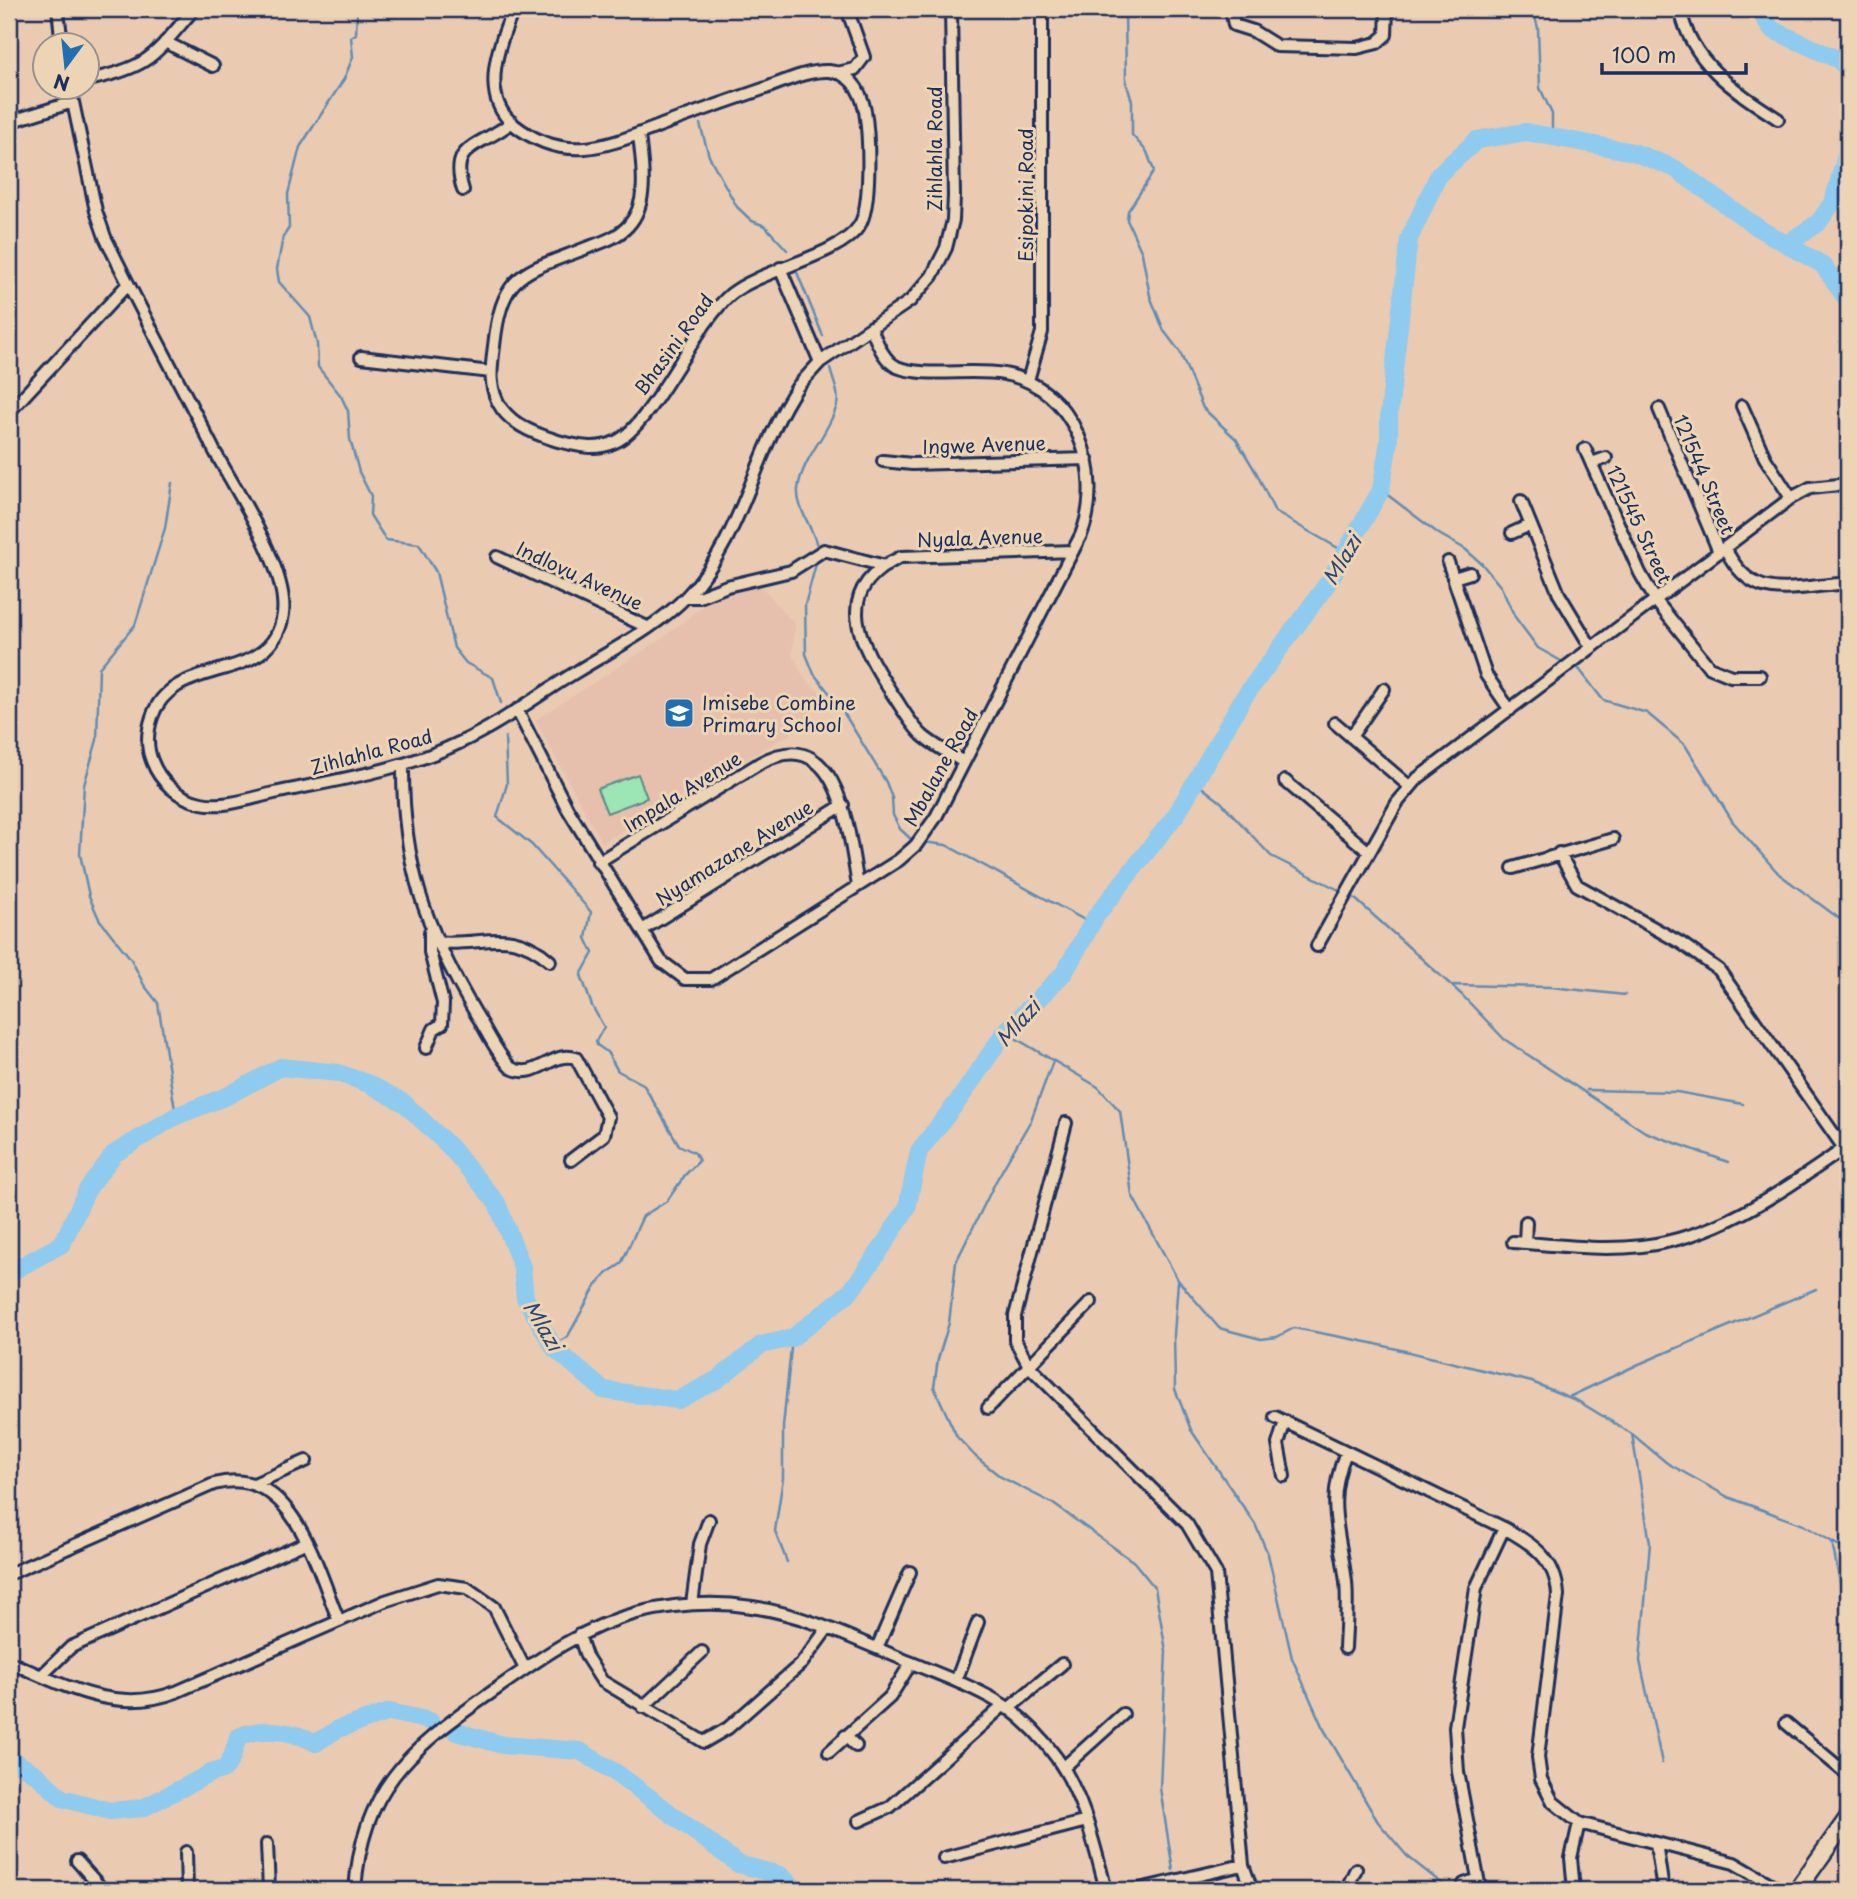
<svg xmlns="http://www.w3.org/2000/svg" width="1857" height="1899" font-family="'Playpen Sans',sans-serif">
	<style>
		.built { fill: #e7c0ad }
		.green { fill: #9ce5b4; stroke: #5c8a89; stroke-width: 2 }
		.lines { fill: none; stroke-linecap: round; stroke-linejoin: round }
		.stream { stroke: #618cb5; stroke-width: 2.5 }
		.river { stroke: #8fcaef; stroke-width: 18 }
		.street-casing { stroke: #1b2f5e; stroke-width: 16 }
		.secondary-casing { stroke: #1b2f5e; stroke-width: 21 }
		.street { stroke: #edd4b4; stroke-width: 10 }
		.secondary { stroke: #edd4b4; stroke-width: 16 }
		.labels { text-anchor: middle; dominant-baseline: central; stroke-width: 6; stroke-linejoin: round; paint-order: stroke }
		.street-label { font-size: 19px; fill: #1b2f5e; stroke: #edd4b4 }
		.poi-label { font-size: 19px; fill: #1b2f5e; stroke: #edd4b4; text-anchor: start }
		.water-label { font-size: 21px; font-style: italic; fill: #2c4674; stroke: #edd4b4 }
	</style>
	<rect width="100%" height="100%" fill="#eacbb1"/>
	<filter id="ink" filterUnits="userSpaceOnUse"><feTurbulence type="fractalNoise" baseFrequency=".0143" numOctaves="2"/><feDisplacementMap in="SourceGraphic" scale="14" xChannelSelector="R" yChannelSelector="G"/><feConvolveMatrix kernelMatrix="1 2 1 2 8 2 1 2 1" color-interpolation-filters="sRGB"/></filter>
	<g filter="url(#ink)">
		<path class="built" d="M756 580 795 624 792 655 805 679 825 696V701L790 734 602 843 535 720 660 640 724 588Z"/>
		<path class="green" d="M638 774 647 798 607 813 597 789Z"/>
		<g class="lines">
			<path class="stream" d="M357 9 356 34 351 37 353 57 344 79 300 147 288 194 289 228 283 237 277 269 279 282 310 317 317 344 318 367 341 396 348 411 350 439 359 472 371 496 370 515 386 540 419 544 436 572 454 648 466 663 493 678 501 703
				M1125 9 1126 82 1132 101V135L1147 152 1154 171 1128 211 1127 220 1142 253 1150 296 1164 331 1180 352 1203 408 1236 439 1257 474 1275 512 1345 552
				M1537 9 1535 17 1538 28 1540 88 1552 114V136
				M700 124 709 156 737 207 752 221 765 226 787 250
				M796 270 823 336
				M172 483 165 528 135 625 99 668 97 740 84 785 80 854 89 896 99 919 131 959 144 985 158 1003 176 1116
				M1381 490 1439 534 1465 549 1482 564 1501 587 1515 617 1538 648 1561 661
				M818 550C815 529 796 510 798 489 802 458 829 434 837 405 840 393 832 379 830 368
				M817 560 805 605 806 654 814 674 839 705 886 782 892 798 893 815 900 829 913 841
				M1576 665 1603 700 1647 713 1685 745 1733 822 1779 874 1848 925
				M505 737 507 784 497 817 532 845 591 912 586 938 593 953 581 975 592 1006 604 1027 596 1041 597 1045 607 1052 618 1071 643 1084 679 1145 695 1153 699 1161 685 1175 667 1201 643 1216 621 1264 607 1273 595 1287 568 1336 553 1346
				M1195 782 1221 802 1271 856 1341 891
				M923 842 946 845 1092 924
				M1352 896 1462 995 1504 1039 1645 1132 1728 1162
				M1453 985 1551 987 1625 995
				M1005 1032 1098 1087 1120 1111 1132 1195 1178 1280 1219 1328 1261 1339 1277 1337 1294 1328 1372 1343 1532 1382 1578 1401 1632 1434 1667 1463 1728 1497 1803 1525 1848 1551
				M1053 1061 1031 1120 996 1181 956 1262 949 1323 938 1359 934 1387 957 1437 976 1457 1001 1477 1052 1503 1134 1562 1155 1588 1166 1651 1160 1788 1173 1870
				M1587 1090 1677 1092 1743 1104
				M1178 1282 1174 1334 1175 1389 1191 1430 1255 1524 1268 1554 1292 1658 1322 1726 1378 1822 1407 1856 1450 1890
				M1569 1397 1639 1364 1816 1289
				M1632 1434 1650 1543 1640 1661 1662 1763
				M1832 1542 1848 1624
				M787 1562 775 1531 783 1478V1427L792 1338"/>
			<path class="river" d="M1759 9 1771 29 1839 60 1848 70
				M1794 249 1795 238 1818 223 1833 202 1848 149
				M9 1273 62 1244 87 1190 114 1154 176 1116 227 1096 281 1067 338 1073 369 1084 404 1103 450 1147 497 1203 522 1267 525 1298 555 1349 603 1390 678 1400 718 1379 761 1345 792 1338 850 1292 879 1252 907 1208 919 1151 961 1097 1005 1032 1064 973 1096 916 1176 815 1242 700 1330 580 1381 490 1389 441V414L1409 239 1439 174 1477 140 1526 132 1633 152 1674 168 1760 229 1823 265 1848 301
				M457 1732 503 1745 580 1751 618 1774 738 1864 780 1875 797 1890
				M9 1758 37 1775 62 1798 110 1811 143 1808 211 1773 225 1769 232 1757 238 1737C262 1726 294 1731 316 1743L338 1729 390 1712 430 1721"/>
			<g class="street-casing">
				<path id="street" d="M58 9 62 46
					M514 9C499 42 479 96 513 124 568 168 613 143 670 122 702 110 734 99 766 88 785 81 808 70 829 71 851 73 861 91 865 111 869 135 872 207 859 226 840 256 762 269 731 294 694 325 652 426 615 442 597 451 577 446 558 441 539 435 515 427 502 409 488 389 491 369 494 346 502 270 524 273 589 247 603 242 618 237 628 226 650 202 642 165 639 135
					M1231 9 1234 25 1253 31 1277 46 1357 48 1377 43 1386 35 1387 9
					M1680 9C1691 63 1735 91 1778 119
					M165 42 213 66
					M837 73 855 69 864 57 847 9
					M88 80C151 67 153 56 194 9
					M70 88 96 211 105 237C140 309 178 379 214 450 235 489 289 570 283 614 273 688 173 653 152 717 147 732 146 746 152 761 160 782 178 798 201 803 225 808 251 798 274 793 337 780 404 770 461 742 502 723 538 695 576 672 613 649 656 628 687 596 743 539 754 451 798 386L820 362 910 301 932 276 946 248 953 220 954 196 951 9
					M9 122 73 102
					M463 190C448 143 480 148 512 122
					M780 268 820 362
					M361 357 491 372
					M1028 380 1042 332V9
					M1742 406 1765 458 1791 498
					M1659 409 1719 552
					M9 412 128 284
					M1585 449 1640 573 1656 601 1709 667 1731 676H1760
					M883 461 912 464 1087 459
					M1592 463 1606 458
					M1521 501 1559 594 1591 647
					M1512 533 1530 525
					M1725 548C1752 604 1788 587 1841 584
					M497 557 647 627
					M1448 562 1486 675 1510 710
					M1454 578 1470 573
					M686 597H699L727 586 791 571 824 550 885 566
					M517 710 567 808 661 961 685 979H711L899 860 916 845 936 817 1081 535C1106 473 1075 386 1004 374 974 368 922 378 897 367 883 360 877 342 871 328
					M1335 723 1409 786
					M1351 737 1384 689
					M964 762C950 754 935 746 923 736 910 724 901 706 891 692 860 644 829 590 901 557L1073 551
					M403 764C402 864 425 928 476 1014 487 1031 496 1053 511 1068 536 1081 552 1050 576 1058L608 1117 604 1135 571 1160
					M1285 781 1369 852
					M1559 853 1577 885 1681 943 1719 970 1848 1154
					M598 862 760 763C840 720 849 834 858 886
					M1513 868 1613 839
					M642 930 843 805
					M436 942C483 947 510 925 550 961
					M1317 946 1397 803 1418 778 1791 498 1810 488 1848 484
					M426 1048 434 1029 442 1024 443 1003 430 952V932
					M1066 1123 1015 1316V1340L1029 1366 1187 1524 1216 1573 1243 1865 1252 1890
					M1513 1242C1555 1245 1600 1251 1642 1246 1720 1237 1785 1189 1848 1146
					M1525 1243 1526 1222
					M988 1408 1091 1302
					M1275 1417 1504 1528C1533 1544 1556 1559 1558 1595L1538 1757 1541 1779 1553 1802 1579 1823 1734 1863 1781 1890
					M1284 1476 1278 1444 1285 1421
					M254 1484 306 1461
					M9 1574 214 1484C293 1463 316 1567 339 1621
					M692 1604 700 1544 709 1520
					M579 1635 586 1656 602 1681 704 1742 728 1728 802 1663 827 1629
					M877 1648 910 1572
					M1345 1648C1346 1626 1348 1604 1346 1582 1340 1531 1325 1503 1346 1452
					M9 1662C64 1685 116 1715 176 1692L385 1601 438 1584 467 1588 494 1607 525 1669
					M41 1676 71 1647 305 1543
					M956 1681 978 1622
					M643 1707 702 1652
					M1008 1709 1062 1664
					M1786 1723 1848 1775
					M845 1736 856 1746
					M829 1752 890 1697 911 1663
					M1063 1768 1123 1714
					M859 1821 890 1807 1003 1706
					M1656 1843 1663 1890
					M267 1844 269 1890
					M186 1852 187 1890
					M944 1858 1087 1821
					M77 1861 103 1890
					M1464 1884 1478 1879
					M1480 1889 1458 1772 1455 1727 1476 1588 1504 1528
					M355 1890C362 1790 408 1751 485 1697 532 1664 579 1628 637 1613 674 1604 714 1601 752 1607 808 1615 860 1642 912 1663 945 1677 978 1688 1008 1708 1026 1721 1043 1739 1056 1757 1084 1796 1094 1845 1106 1890
					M1135 1890 1243 1865
					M1346 1890 1356 1869
					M1574 1890 1571 1858 1579 1823"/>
			</g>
			<g class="secondary-casing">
				<path id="secondary" d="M1797 1890 1848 1818"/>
			</g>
			<use href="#street" class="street"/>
			<use href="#secondary" class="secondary"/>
		</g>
	</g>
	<defs>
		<g id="school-square" transform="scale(1.575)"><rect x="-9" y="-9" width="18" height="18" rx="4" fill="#1f6fb2" stroke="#edd4b4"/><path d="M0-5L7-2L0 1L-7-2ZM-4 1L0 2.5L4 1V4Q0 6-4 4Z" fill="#fff"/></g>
	</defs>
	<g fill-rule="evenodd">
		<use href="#school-square" x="679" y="713"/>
	</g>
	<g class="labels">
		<g class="street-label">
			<text transform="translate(934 149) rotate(-90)">Zihlahla Road</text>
			<text transform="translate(1025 195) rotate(-90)">Esipokini Road</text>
			<text transform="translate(673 344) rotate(-54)">Bhasini Road</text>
			<text transform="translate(984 444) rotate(-2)">Ingwe Avenue</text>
			<text transform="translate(1705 474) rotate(67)">121544 Street</text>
			<text transform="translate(1640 524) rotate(65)">121545 Street</text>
			<text transform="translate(980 537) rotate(-2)">Nyala Avenue</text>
			<text transform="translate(580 575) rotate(25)">Indlovu Avenue</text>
			<text transform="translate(371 751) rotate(-15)">Zihlahla Road</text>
			<text transform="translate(940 767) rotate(-61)">Mbalane Road</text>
			<text transform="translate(682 791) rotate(-32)">Impala Avenue</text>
			<text transform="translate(734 852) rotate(-32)">Nyamazane Avenue</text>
		</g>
		<g class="poi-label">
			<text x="702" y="702">Imisebe Combine<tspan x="702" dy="22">Primary School</tspan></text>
		</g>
		<g class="water-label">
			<text transform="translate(1341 559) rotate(-59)">Mlazi</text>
			<text transform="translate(1017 1022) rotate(-48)">Mlazi</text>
			<text transform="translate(544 1325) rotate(59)">Mlazi</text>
		</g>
	</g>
	<rect width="1857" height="1899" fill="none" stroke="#edd4b4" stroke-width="35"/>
	<rect x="18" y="18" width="1822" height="1864" fill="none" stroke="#1b2f5e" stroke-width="2.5" filter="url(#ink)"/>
	<g transform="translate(66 66) rotate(195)"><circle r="33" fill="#edd4b4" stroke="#999292" stroke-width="2"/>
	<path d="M0-5L12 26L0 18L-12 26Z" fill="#1f6fb2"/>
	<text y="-10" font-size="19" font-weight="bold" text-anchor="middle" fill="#1b2f5e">N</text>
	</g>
	<path d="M1602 63v10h144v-10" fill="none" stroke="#1b2f5e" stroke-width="3.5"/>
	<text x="1612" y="63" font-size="21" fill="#1b2f5e" stroke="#edd4b4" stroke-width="5" paint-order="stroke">100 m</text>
</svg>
